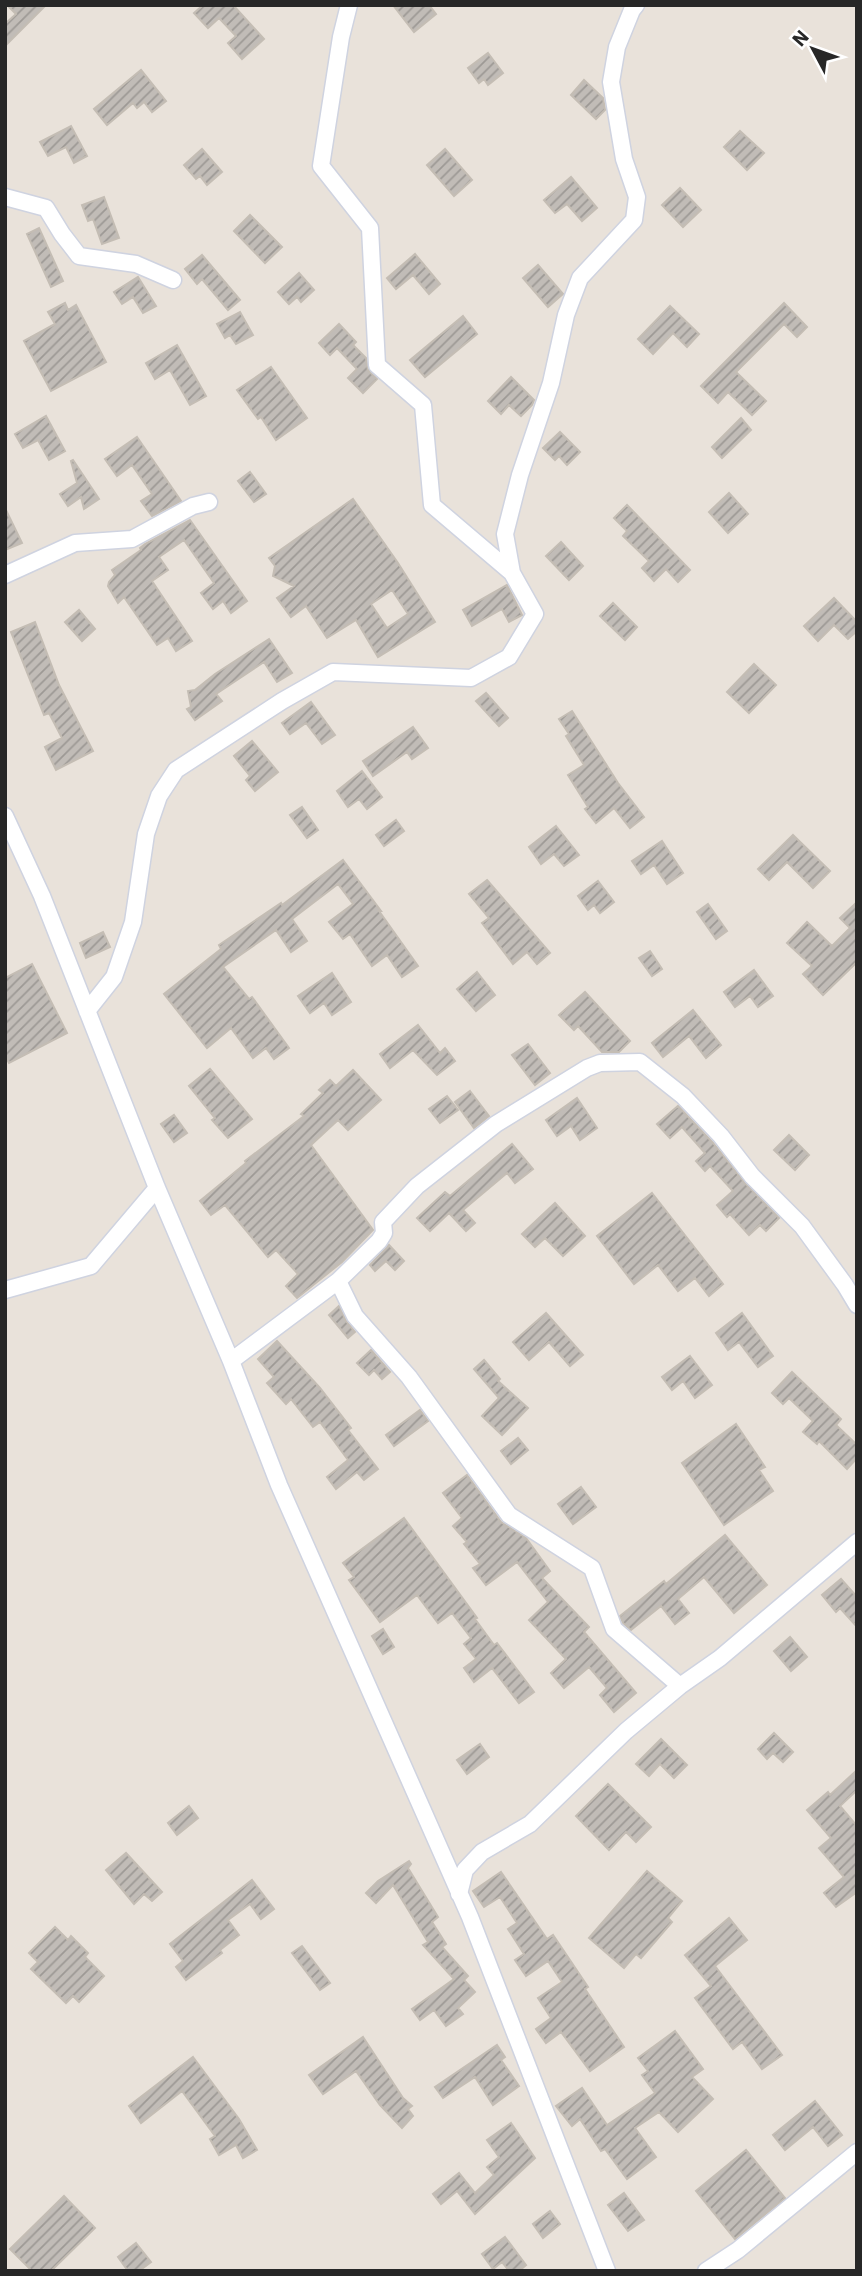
<svg xmlns="http://www.w3.org/2000/svg" width="862" height="2276" font-family="'IBM Plex Sans',sans-serif">
	<style>
		.building { fill: url(#building-hatch); stroke: #c4bdb4; stroke-width: 2; fill-rule: evenodd }
		.lines { fill: none; stroke-linecap: round; stroke-linejoin: round }
		.street-casing { stroke: #cfd3e0; stroke-width: 19 }
		.street { stroke: #fff; stroke-width: 16 }
	</style>
	<defs>
		<pattern id="building-hatch" width="6" height="6" patternUnits="userSpaceOnUse" patternTransform="scale(1.75)"><rect width="6" height="6" fill="#c1bcb7"/><path d="M-1 1l2-2M0 6l6-6M5 7l2-2" fill="none" stroke="#9d9995"/></pattern>
	</defs>
	<rect width="100%" height="100%" fill="#e9e2da"/>
	<path class="building" d="M7 5H46L5 46V24L16 14Z
		M203 5H233L264 39 242 59 228 43 236 36 219 18 208 28 194 13Z
		M393 5H429L436 14 414 32Z
		M488 53 503 73 488 85 484 79 479 83 468 68Z
		M141 70 166 101 152 112 144 102 137 108 133 103 107 125 94 109Z
		M584 80 603 98 605 110 596 119 571 95Z
		M71 126 87 156 74 163 66 147 48 156 40 142Z
		M740 131 764 153 747 170 724 147Z
		M202 149 222 172 207 185 200 176 196 179 184 165Z
		M445 149 472 180 454 196 427 165Z
		M571 177 597 208 582 221 567 204 555 213 544 200Z
		M680 188 701 210 683 227 662 205Z
		M104 197 119 238 102 244 93 219 88 221 82 205Z
		M250 215 282 247 265 263 234 231Z
		M39 228 63 281 51 287 27 234Z
		M415 254 440 284 429 294 413 275 396 289 387 278Z
		M202 255 240 300 228 310 202 279 197 284 185 269Z
		M538 265 563 294 548 307 523 278Z
		M299 273 314 290 301 302 297 297 289 304 278 292Z
		M138 277 156 306 143 313 133 297 122 304 114 292Z
		M65 303 68 310 76 305 106 362 51 391 24 341 55 324 48 312Z
		M784 303 807 327 797 337 784 324 736 372 766 401 752 415 728 392 718 403 701 386Z
		M670 306 699 334 687 347 673 333 653 354 638 339Z
		M240 312 253 335 236 344 230 335 225 338 217 324Z
		M463 316 477 334 425 377 410 360Z
		M339 324 356 342 353 345 366 358 368 370 377 379 363 393 348 378 357 369 337 348 330 355 319 343Z
		M177 345 206 396 190 405 170 370 155 379 146 363Z
		M271 367 307 418 276 440 261 417 258 419 237 390Z
		M511 377 534 400 532 405 521 416 509 405 501 414 488 401Z
		M46 416 65 451 49 460 38 440 23 448 15 434Z
		M741 418 751 430 722 458 712 447Z
		M560 432 580 452 567 465 559 456 555 460 543 448Z
		M137 437 181 501 152 516 141 501 152 494 132 465 117 476 105 459Z
		M73 460 99 499 84 509 81 497 68 506 60 494 77 483 71 461Z
		M250 472 266 494 254 502 238 481Z
		M729 493 748 514 728 533 709 512Z
		M353 499 398 563 435 622 378 657 356 620 327 638 306 606 291 617 277 598 294 586 273 576 275 566 269 558ZM392 590 408 614 387 628 371 604Z
		M627 505 690 570 678 582 666 569 654 581 642 568 649 561 623 536 627 531 614 518Z
		M5 508 22 543 5 550Z
		M190 520 247 601 231 613 223 601 213 609 201 593 214 583 184 540 159 557 168 570 152 581 192 641 176 651 168 638 157 645 124 597 118 603 108 586 109 582 115 575 112 570 141 550 140 548 145 544Z
		M561 542 583 566 569 580 546 556Z
		M507 585 522 615 509 622 502 609 472 626 463 610Z
		M834 598 857 622V631L848 639 834 625 818 641 804 626Z
		M613 603 637 627 625 640 600 616Z
		M79 610 95 629 82 641 65 622Z
		M35 622 59 685 93 751 56 770 45 747 62 738 49 713 44 715 11 632Z
		M269 639 292 673 277 682 264 662 216 694 222 701 195 720 187 709 191 707 188 691 195 690 215 674Z
		M754 664 776 685 749 713 727 692Z
		M486 693 508 718 499 726 476 701Z
		M311 702 335 735 322 744 306 723 290 734 282 723Z
		M572 711 618 783 644 817 630 828 614 808 596 823 585 809 588 807 568 775 584 765 566 736 569 734 559 719Z
		M413 727 428 748 412 759 407 752 373 776 363 761Z
		M252 741 278 772 255 791 246 780 250 776 234 756Z
		M362 771 382 797 367 809 359 799 348 807 337 791Z
		M302 807 318 830 307 838 290 815Z
		M396 820 404 831 384 846 376 835Z
		M556 826 579 855 564 866 554 854 541 864 529 847Z
		M793 835 830 871 813 888 787 862 769 880 758 869Z
		M662 841 683 873 667 884 654 865 641 874 632 861Z
		M343 860 381 911H379L418 966 402 977 387 955 372 966 350 934 343 939 329 922 353 904 338 884 292 919 307 941 291 952 276 930 223 967 249 999 252 997 289 1048 274 1059 266 1048 253 1058 231 1028 207 1048 164 994 221 949 219 945 281 903 282 905Z
		M487 880 550 953 537 964 527 952 513 964 482 923 489 918 469 894Z
		M598 881 614 902 600 913 594 905 588 910 578 896Z
		M857 902V962L823 995 803 974 812 966 787 943 807 922 832 946 850 928 840 918Z
		M708 904 727 931 716 939 697 912Z
		M103 932 110 947 86 958 80 943Z
		M650 951 662 969 652 976 639 958Z
		M32 964 67 1033 9 1063 5 1056V978Z
		M754 970 773 996 758 1007 750 996 735 1007 724 992Z
		M477 972 495 995 476 1011 457 989Z
		M332 973 351 1002 332 1015 324 1003 310 1013 298 996Z
		M585 992 630 1041 619 1052H602L578 1026 574 1030 559 1015Z
		M693 1010 721 1045 706 1058 689 1036 663 1057 652 1043Z
		M418 1025 440 1053 445 1048 455 1061 437 1075 413 1050 390 1068 380 1054Z
		M528 1044 550 1073 535 1085 512 1055Z
		M210 1069 252 1119 228 1138 212 1120 215 1118 189 1086Z
		M353 1070 381 1100 348 1130 338 1120 311 1145 373 1230 342 1262 297 1298 286 1286 298 1274 276 1250 268 1257 225 1205 211 1215 200 1201 246 1163 245 1161 304 1116 301 1114 323 1093 319 1090 330 1080 336 1086Z
		M470 1091 489 1116 474 1128 455 1102Z
		M447 1096 458 1110 440 1123 429 1109Z
		M577 1098 597 1128 580 1140 571 1126 557 1136 546 1120Z
		M678 1106 713 1143 745 1183 779 1218 766 1231 760 1225 749 1235 730 1214 727 1217 717 1205 733 1191 710 1166 705 1171 696 1161 705 1153 682 1127 670 1138 657 1124Z
		M174 1115 187 1133 174 1142 161 1124Z
		M789 1135 809 1155 795 1170 774 1150Z
		M512 1144 533 1169 515 1183 507 1173 463 1210 475 1223 466 1231 449 1213 430 1231 417 1218 445 1192 450 1196Z
		M652 1193 723 1284 709 1296 695 1278 678 1291 658 1265 634 1284 597 1236Z
		M555 1203 585 1236 563 1256 545 1238 535 1247 522 1234Z
		M389 1245 404 1261 395 1270 386 1261 375 1271 370 1265Z
		M339 1306 346 1321 355 1332 348 1338 329 1315Z
		M546 1313 583 1355 570 1366 549 1342 529 1360 513 1342Z
		M742 1313 773 1356 758 1367 739 1342 728 1350 716 1333Z
		M277 1341 320 1388 351 1428 348 1430 378 1469 364 1480 357 1472 336 1489 327 1477 348 1460 320 1422 313 1427 291 1399 286 1404 267 1383 274 1377 258 1359Z
		M371 1350 390 1372 382 1379 374 1370 369 1375 357 1363Z
		M690 1356 712 1385 695 1398 683 1381 672 1390 662 1377Z
		M484 1360 500 1379 498 1381 528 1408 502 1435 482 1416 499 1398 474 1369Z
		M792 1372 841 1419 836 1425 857 1445V1458L847 1469 819 1441 817 1444 803 1432 813 1421 789 1398 783 1404 772 1393Z
		M420 1410 428 1421 394 1446 386 1435Z
		M736 1424 765 1467 759 1470 773 1491 724 1525 682 1463Z
		M518 1438 528 1450 511 1464 501 1451Z
		M467 1475 501 1522 526 1538 550 1571 542 1578 589 1627 584 1632 636 1693 614 1712 600 1695 607 1688 589 1667 564 1688 551 1673 566 1659 529 1620 548 1602 517 1562 486 1585 473 1568 480 1564 464 1544 467 1542 453 1526 462 1518 443 1493Z
		M581 1487 596 1507 573 1524 558 1504Z
		M404 1518 477 1618 475 1619 494 1645 497 1643 534 1692 519 1703 492 1668 474 1682 464 1668 476 1659 464 1644 471 1638 452 1613 438 1623 417 1595 380 1622 349 1580 354 1577 343 1563Z
		M725 1535 767 1585 734 1613 704 1577 678 1599 689 1613 675 1624 661 1606 631 1630 623 1623 620 1616 664 1581 666 1584Z
		M841 1579 857 1597V1627L840 1608 836 1612 822 1595Z
		M383 1629 394 1647 383 1654 372 1636Z
		M790 1637 807 1657 791 1671 774 1651Z
		M774 1733 793 1752 783 1762 773 1753 767 1759 758 1749Z
		M661 1739 687 1765 674 1778 660 1764 649 1776 636 1764Z
		M480 1744 489 1757 467 1774 457 1760Z
		M857 1770V1790L840 1806 857 1826V1892L836 1907 824 1893 844 1877 819 1848 831 1838 807 1810 828 1792 830 1795Z
		M608 1784 651 1827 636 1842 626 1832 609 1850 576 1816Z
		M189 1806 198 1818 177 1835 168 1823Z
		M126 1853 162 1892 152 1901 144 1894 134 1904 106 1870Z
		M409 1861 411 1864 408 1868 438 1917 432 1922 446 1944 442 1947 468 1976 464 1980 475 1992 458 2008 463 2014 446 2026 434 2010 420 2020 412 2009 454 1979 423 1945 428 1942 393 1885 376 1903 366 1893 378 1881Z
		M647 1871 682 1901 668 1918 672 1922 641 1958 636 1954 624 1968 589 1938Z
		M501 1872 547 1939 553 1935 588 1987 585 1989 624 2047 590 2071 561 2032 546 2043 536 2029 551 2018 538 1998 562 1982 548 1961 526 1976 515 1960 524 1954 508 1929 517 1923 500 1897 484 1907 473 1891Z
		M252 1880 274 1909 261 1919 250 1904 228 1920 239 1935 220 1950 222 1953 186 1980 176 1967 183 1961 170 1944Z
		M729 1918 747 1940 715 1966 782 2055 762 2069 742 2042 733 2049 695 1998 711 1986 685 1955Z
		M55 1927 68 1940 71 1936 88 1953 85 1957 104 1976 79 2002 73 1996 66 2003 31 1969 38 1962 29 1953Z
		M302 1946 330 1983 320 1990 292 1953Z
		M675 2031 703 2069 692 2077 713 2099 678 2132 659 2112 635 2128 656 2157 627 2179 605 2149 601 2151 580 2119 572 2126 556 2106 582 2088 607 2125 655 2093 642 2075 648 2071 638 2058Z
		M363 2037 403 2098 412 2106 408 2109 413 2116 402 2128 380 2105 356 2071 323 2094 309 2075Z
		M497 2045 505 2057 501 2060 519 2086 493 2105 475 2077 443 2098 435 2087Z
		M193 2057 239 2119 257 2150 243 2158 236 2145 219 2155 210 2139 215 2136 182 2091 141 2123 129 2106Z
		M815 2101 842 2135 828 2146 813 2127 785 2150 773 2135Z
		M511 2123 535 2158 475 2214 457 2191 441 2204 433 2194 459 2173 475 2193 494 2175 487 2167 499 2157 487 2140Z
		M746 2150 785 2198 735 2239 696 2191Z
		M624 2193 644 2220 628 2231 608 2205Z
		M64 2196 95 2228 51 2271H32L10 2249Z
		M550 2211 560 2224 543 2238 533 2224Z
		M505 2237 526 2265 519 2271H509L502 2262 493 2269 482 2254Z
		M136 2243 151 2262 139 2271H128L118 2257Z"/>
	<g class="lines">
		<g class="street-casing">
			<path id="street" d="M349 5 341 37 321 166 370 228 377 365 423 405 432 505 512 573
				M5 197 46 208 62 234 79 256 136 264 173 280
				M5 575 75 543 132 539 193 506 209 502
				M5 816 42 896 157 1188 231 1361 279 1485 470 1917 607 2271
				M87 1011 114 977 133 922 146 834 159 796 176 770 282 701 333 672 471 678 509 657 535 614 512 573 505 534 520 475 551 383 566 315 580 278 634 220 637 197 624 159 611 82 617 47 632 10 636 5
				M338 1281 355 1316 409 1377 509 1515 592 1568 614 1629 680 1686
				M5 1290 91 1266 157 1188
				M231 1361 338 1281 379 1241 384 1233 383 1222 417 1186 496 1124 587 1068 600 1063 640 1062 683 1096 721 1136 752 1176 802 1226 845 1285 857 1305
				M459 1894 465 1870 482 1852 530 1824 626 1731 680 1686 720 1658 857 1542
				M706 2271 738 2250 857 2152"/>
		</g>
		<use href="#street" class="street"/>
	</g>
	<rect width="862" height="2276" fill="none" stroke="#272727" stroke-width="14"/>
	<g transform="translate(813 49) rotate(311)" stroke="#ffffff" stroke-width="5" paint-order="stroke">
	<path d="M0-5L12 26L0 18L-12 26Z" fill="#272727"/>
	<text y="-10" font-size="19" font-weight="bold" text-anchor="middle" fill="#272727">N</text>
	</g>
</svg>
